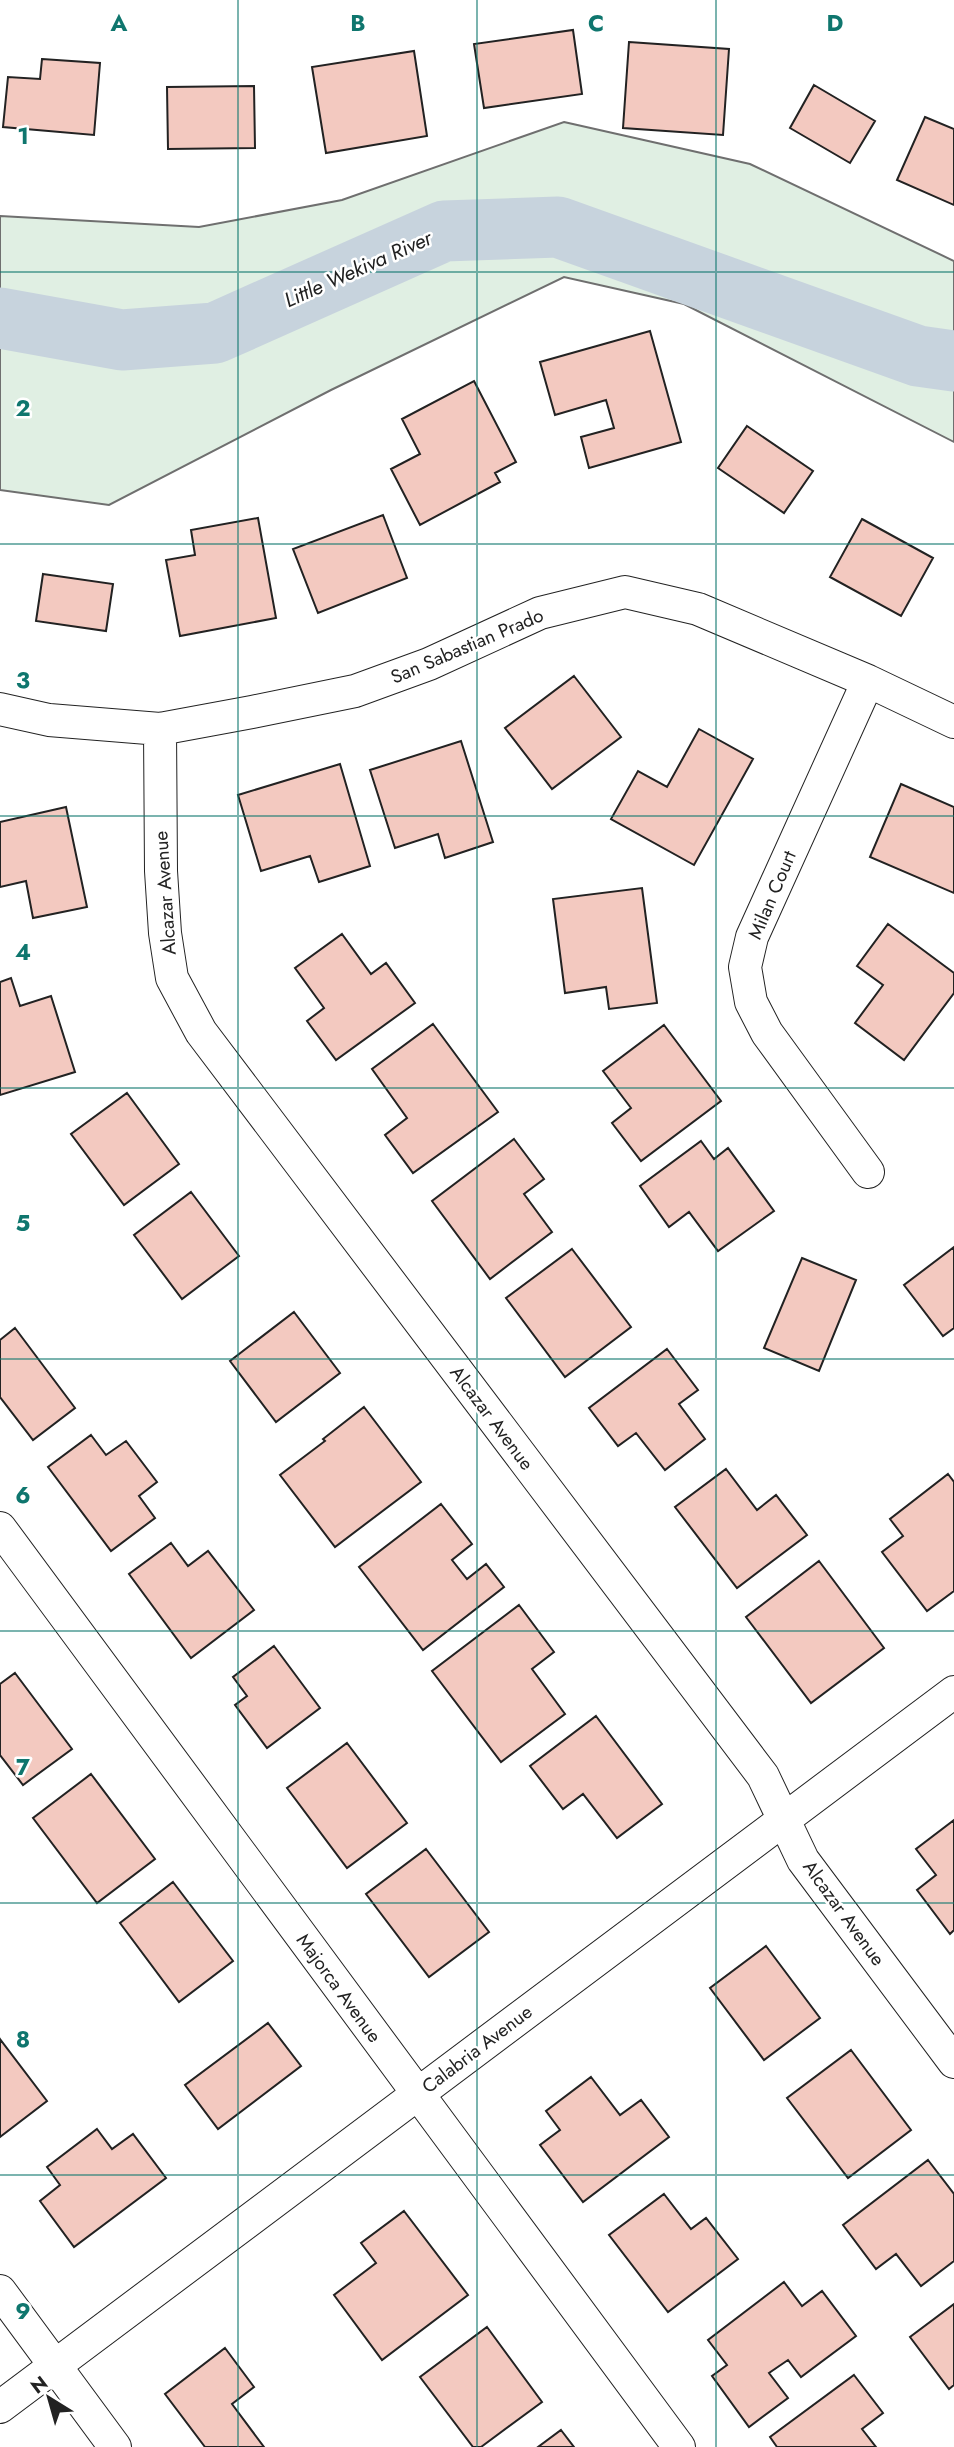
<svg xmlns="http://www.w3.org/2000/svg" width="954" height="2447" font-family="Jost,sans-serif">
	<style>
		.green { fill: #e0efe3; stroke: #6f6f6f; stroke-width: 2 }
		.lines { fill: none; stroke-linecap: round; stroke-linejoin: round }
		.river { stroke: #c7d3dd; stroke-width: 61 }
		.building { fill: #f3c9c0; stroke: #222; stroke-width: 2 }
		.minor-casing { stroke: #222; stroke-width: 34 }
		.minor { stroke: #fff; stroke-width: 32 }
		.grid { fill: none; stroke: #0f766e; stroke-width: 2; stroke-opacity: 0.55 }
		.labels { text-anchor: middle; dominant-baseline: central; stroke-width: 5; stroke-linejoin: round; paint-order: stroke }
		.street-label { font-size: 19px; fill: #222; stroke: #fff }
		.water-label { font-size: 21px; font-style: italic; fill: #222; stroke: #fff }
		.grid-label { font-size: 23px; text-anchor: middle; font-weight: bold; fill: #0f766e; stroke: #fff; stroke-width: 5; stroke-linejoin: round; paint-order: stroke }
	</style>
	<rect width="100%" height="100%" fill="#fff"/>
	<path class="green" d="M564 122 750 164 954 261V442L684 304 564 277 331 390 109 505 0 490V216L199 227 342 200Z"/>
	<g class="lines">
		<path class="river" d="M0 318 122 340 215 333 444 231 558 227 918 356 954 361"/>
	</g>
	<path class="building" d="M573 30 582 94 484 108 474 44Z
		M629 42 729 49 723 135 623 128Z
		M414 51 427 136 326 153 312 67Z
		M42 59 100 63 94 135 3 127 8 77 40 79Z
		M814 85 875 121 850 163 790 128Z
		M254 86 255 148 168 149 167 87Z
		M925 117 954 129V205L897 180Z
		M650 331 681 442 589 468 581 437 614 428 606 400 555 415 540 362Z
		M474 381 516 462 495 473 500 482 420 525 391 469 420 454 402 419Z
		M747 426 813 471 784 513 718 468Z
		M383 515 407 578 318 613 293 549Z
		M258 518 276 618 180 636 166 560 195 555 191 530Z
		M862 519 933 558 901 616 830 577Z
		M43 574 113 584 106 631 36 621Z
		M574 676 621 737 552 789 505 728Z
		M699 729 753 759 694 865 611 819 638 771 667 787Z
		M461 741 493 842 445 858 438 834 395 848 370 770Z
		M340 764 370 866 319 882 310 856 261 871 238 795Z
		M901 784 954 807V893L870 857Z
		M66 807 87 907 33 918 26 881 0 887V822Z
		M642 888 657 1003 609 1009 606 987 565 993 553 899Z
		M888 924 954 973V993L904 1060 855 1023 883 985 857 966Z
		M342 934 371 974 386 963 415 1003 336 1060 307 1021 324 1008 295 968Z
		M11 978 20 1006 51 996 75 1072 0 1095V982Z
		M433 1024 498 1112 413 1173 385 1135 407 1118 372 1069Z
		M664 1025 721 1101 641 1161 612 1123 631 1108 603 1071Z
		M127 1093 179 1164 124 1205 71 1134Z
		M514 1139 544 1179 524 1194 552 1232 490 1279 432 1201Z
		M701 1141 714 1159 728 1148 774 1211 718 1251 689 1212 669 1227 640 1186Z
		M191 1192 239 1256 182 1299 134 1235Z
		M954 1247V1328L943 1336 904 1285Z
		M572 1249 631 1327 565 1377 506 1298Z
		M802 1258 856 1280 819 1371 764 1348Z
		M294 1312 340 1373 276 1422 230 1361Z
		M15 1328 75 1408 33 1440 0 1397V1340Z
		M667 1349 698 1390 679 1404 705 1439 665 1470 636 1433 618 1446 589 1408Z
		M364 1407 421 1482 335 1547 280 1475 325 1441 323 1439Z
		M91 1435 106 1455 126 1441 157 1482 139 1496 155 1518 111 1551 48 1467Z
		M726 1469 757 1510 776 1495 807 1535 737 1588 675 1507Z
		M948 1474 954 1482V1591L927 1611 882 1552 903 1536 890 1519Z
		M441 1504 472 1544 452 1560 467 1579 486 1564 504 1587 423 1650 359 1567Z
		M171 1543 188 1566 208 1551 254 1610 191 1658 129 1574Z
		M819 1561 884 1648 811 1703 746 1617Z
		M519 1605 554 1652 532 1669 565 1714 501 1762 432 1671Z
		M274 1646 320 1708 267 1748 235 1705 247 1696 233 1677Z
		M15 1673 72 1749 23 1785 0 1755V1684Z
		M596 1716 662 1804 617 1838 583 1794 563 1809 530 1766Z
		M347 1743 407 1823 347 1868 287 1788Z
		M91 1774 155 1859 97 1903 33 1818Z
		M954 1820V1930L950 1934 917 1890 936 1875 916 1849Z
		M426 1849 489 1932 429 1977 366 1894Z
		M173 1882 233 1961 179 2002 120 1923Z
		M766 1946 820 2018 764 2060 710 1988Z
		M268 2023 301 2066 218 2129 185 2085Z
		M0 2039 47 2101 0 2137Z
		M851 2050 911 2130 848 2178 787 2098Z
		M591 2077 620 2115 641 2100 669 2137 583 2202 540 2145 560 2130 546 2111Z
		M97 2129 112 2149 133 2134 166 2178 74 2247 40 2201 60 2185 47 2167Z
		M928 2160 954 2194V2261L921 2286 896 2254 876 2269 843 2225Z
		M664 2194 691 2229 706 2218 738 2259 668 2312 609 2235Z
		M404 2211 468 2295 382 2360 334 2295 376 2263 361 2243Z
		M784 2282 802 2306 822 2291 856 2336 801 2377 788 2360 769 2373 788 2398 749 2427 712 2376 727 2365 708 2340Z
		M954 2304V2385L949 2389 910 2337Z
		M487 2327 542 2402 481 2447H473L420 2377Z
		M225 2348 254 2387 232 2404 264 2447H205L165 2394Z
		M854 2375 883 2413 862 2429 876 2447H777L770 2437Z
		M561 2430 574 2447H538Z"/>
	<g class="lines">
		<g class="minor-casing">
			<path id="minor" d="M868 681 752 937 745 967 751 1002 767 1033 868 1172
				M0 709 49 720 160 729 252 712 355 691 429 664 540 613 625 592 698 609 868 681 954 722
				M160 729 161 871 165 933 172 978 201 1032 763 1776 803 1860 954 2062
				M0 1528 679 2447
				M0 2291 115 2447
				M0 2407 954 1692"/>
		</g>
		<use href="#minor" class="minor"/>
	</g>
	<path class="grid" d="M238 0V2447M477 0V2447M716 0V2447M0 272H954M0 544H954M0 816H954M0 1088H954M0 1359H954M0 1631H954M0 1903H954M0 2175H954"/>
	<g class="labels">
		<g class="street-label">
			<text transform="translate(467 646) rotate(-23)">San Sabastian Prado</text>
			<text transform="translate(165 893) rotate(-94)">Alcazar Avenue</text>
			<text transform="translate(772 895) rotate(-67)">Milan Court</text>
			<text transform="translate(492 1418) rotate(53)">Alcazar Avenue</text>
			<text transform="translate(844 1913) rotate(54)">Alcazar Avenue</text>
			<text transform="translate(339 1988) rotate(54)">Majorca Avenue</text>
			<text transform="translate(477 2049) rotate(-37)">Calabria Avenue</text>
		</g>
		<g class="water-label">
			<text transform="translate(358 269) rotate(-24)">Little Wekiva River</text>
		</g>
	</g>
	<g class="grid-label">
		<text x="119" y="31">A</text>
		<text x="358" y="31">B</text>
		<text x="596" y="31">C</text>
		<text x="835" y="31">D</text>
		<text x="23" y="144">1</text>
		<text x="23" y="416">2</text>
		<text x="23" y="688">3</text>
		<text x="23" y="960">4</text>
		<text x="23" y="1231">5</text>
		<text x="23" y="1503">6</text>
		<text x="23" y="1775">7</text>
		<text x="23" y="2047">8</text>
		<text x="23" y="2319">9</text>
	</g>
	<g transform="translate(49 2398) rotate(323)" stroke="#ffffff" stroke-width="5" paint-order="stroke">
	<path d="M0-5L12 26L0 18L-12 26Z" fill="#222222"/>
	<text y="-10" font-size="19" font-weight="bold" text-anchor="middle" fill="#222222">N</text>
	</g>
</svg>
